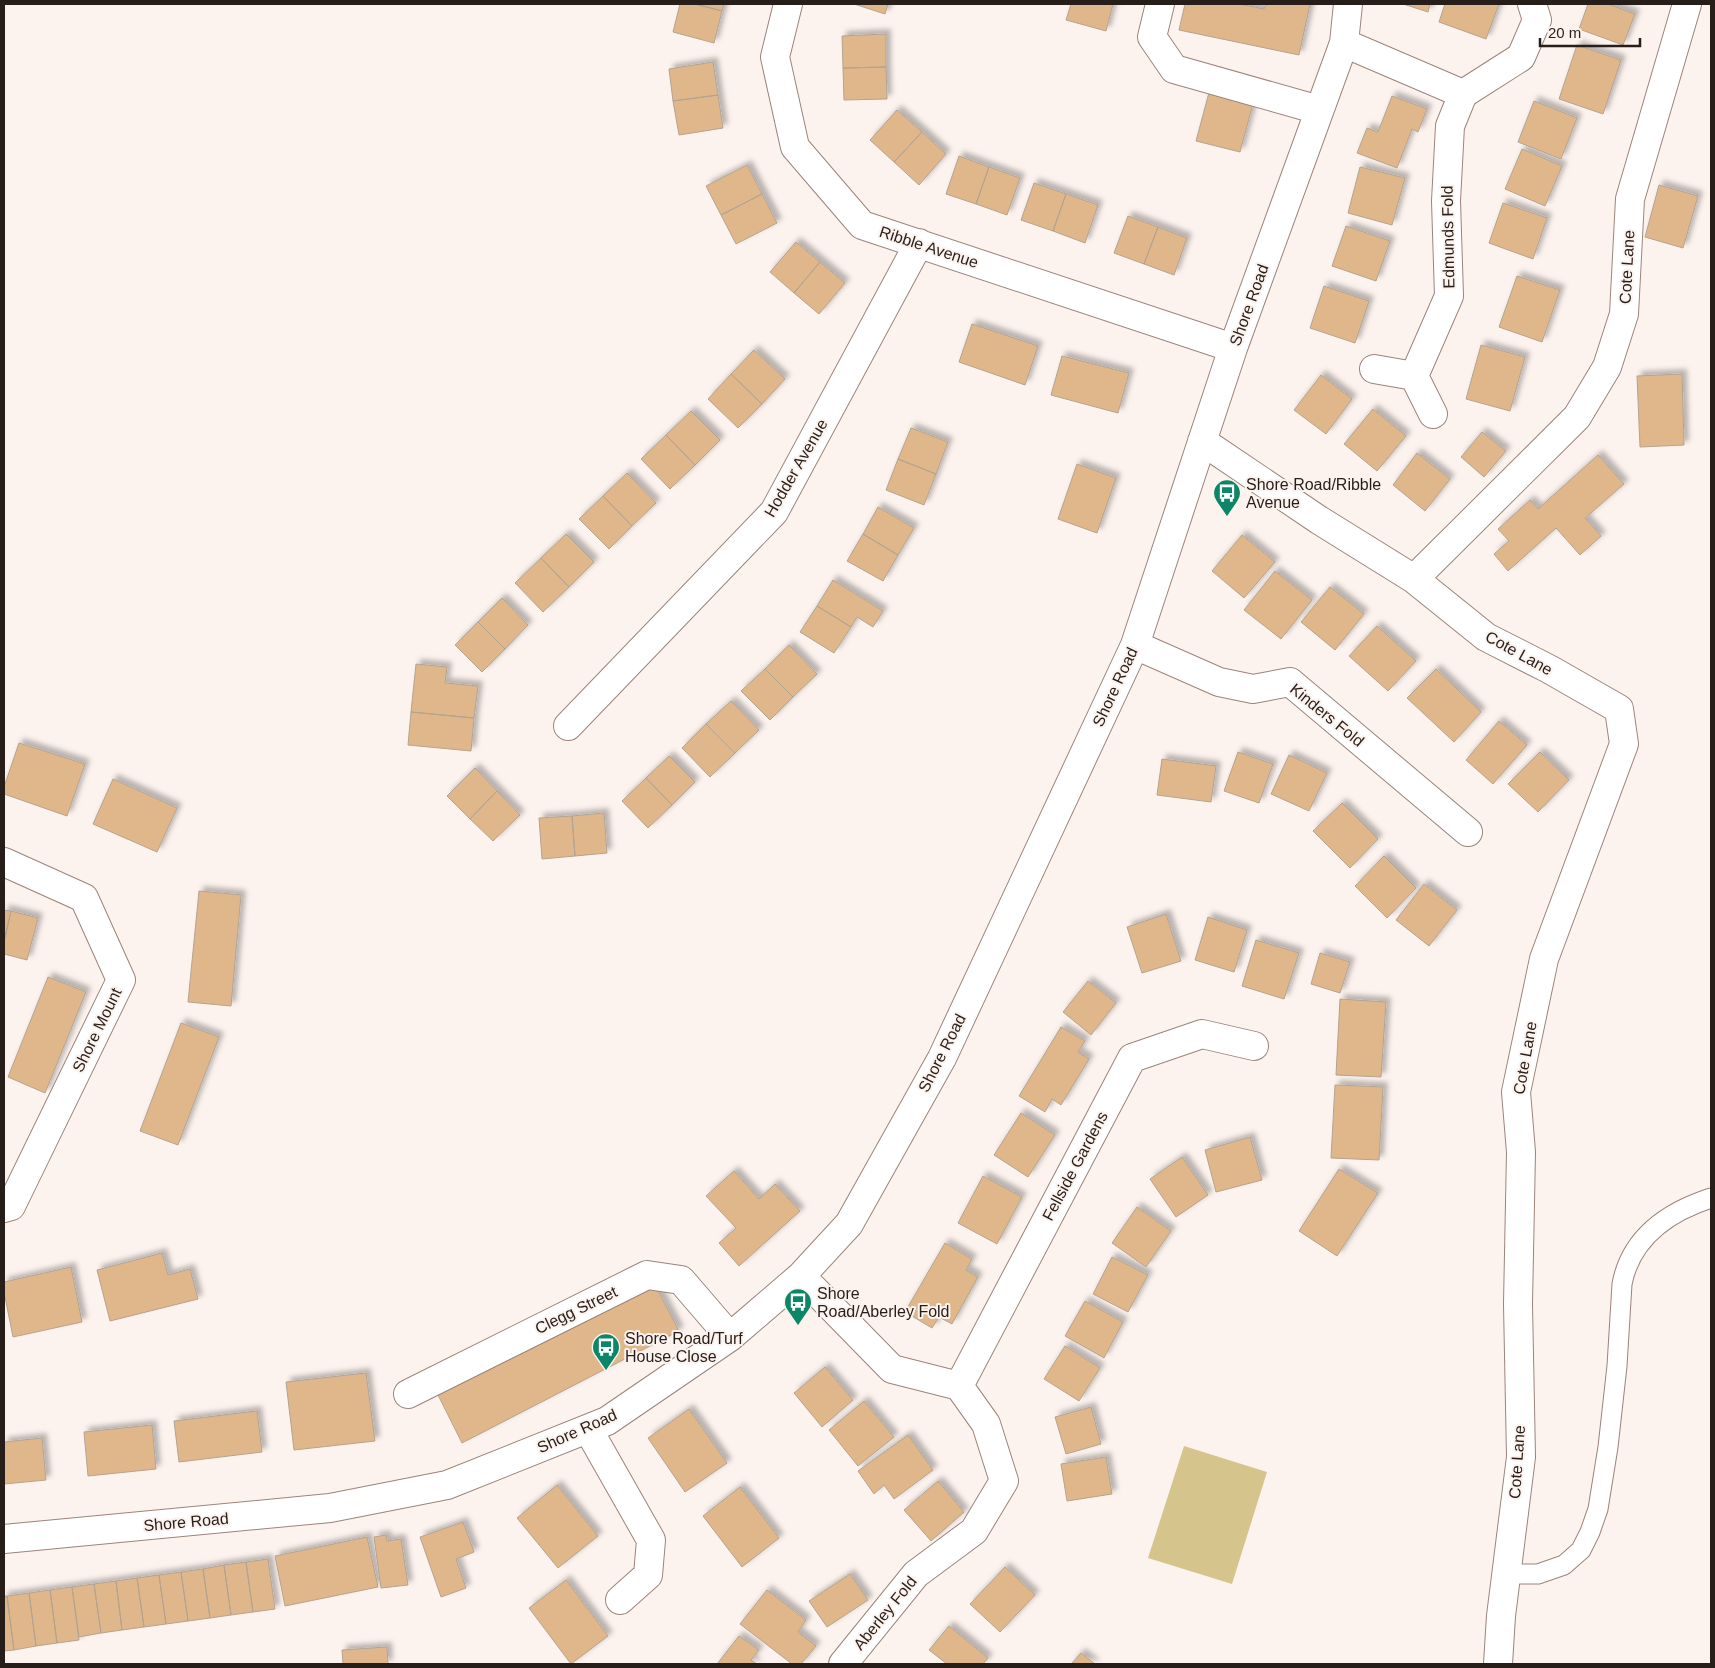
<svg xmlns="http://www.w3.org/2000/svg" width="1715" height="1668" font-family="Arial,sans-serif">
	<style>
		.green { fill: #d5c58d }
		.building { fill: #e0b78a; stroke: #b3a391; filter: url(#shadow) }
		.lines { fill: none; stroke-linecap: round; stroke-linejoin: round }
		.lane-casing { stroke: #9b847a; stroke-width: 21 }
		.street-casing { stroke: #9b847a; stroke-width: 30 }
		.lane { stroke: #fff; stroke-width: 19 }
		.street { stroke: #fff; stroke-width: 28 }
		.labels { text-anchor: middle; dominant-baseline: central; stroke-width: 4; stroke-linejoin: round; paint-order: stroke }
		.street-label { font-size: 16px; fill: #271e1a; stroke: #fdf3ee }
		.poi-label { font-size: 16px; fill: #271e1a; stroke: #fdf3ee; text-anchor: start }
	</style>
	<defs>
		<filter id="shadow"><feDropShadow dx="4.5" dy="-4.5" stdDeviation="2.5" flood-color="#0004"/></filter>
	</defs>
	<rect width="100%" height="100%" fill="#fdf3ee"/>
	<path class="green" d="M1184 1446 1267 1472 1232 1584 1148 1558Z"/>
	<path class="building" d="M680 4H695L722 11 714 43 673 32Z
		M695 4H724L722 11Z
		M854 4H888L885 14Z
		M1071 4H1113L1106 31 1066 20Z
		M1185 4H1239L1264 9 1266 4H1310L1299 55 1179 30Z
		M1403 4H1430L1428 12Z
		M1445 4H1499L1486 39 1439 22Z
		M1588 4H1608L1635 14 1623 45 1579 29Z
		M886 34V67L843 68 842 36Z
		M1577 45 1621 60 1603 114 1559 99Z
		M713 62 718 95 673 101 669 69Z
		M886 67 887 99 844 100 843 68Z
		M1211 85 1255 96 1240 152 1196 141Z
		M718 95 723 128 679 135 673 101Z
		M1392 96 1427 109 1418 132 1412 129 1397 168 1357 153 1367 128 1378 132Z
		M1534 101 1577 118 1561 159 1518 142Z
		M897 110 922 132 894 162 870 140Z
		M922 132 946 154 919 185 894 162Z
		M1522 149 1562 166 1545 206 1505 189Z
		M959 156 989 167 976 204 946 194Z
		M747 165 762 194 721 215 706 186Z
		M989 167 1020 178 1007 215 976 204Z
		M1360 167 1405 178 1392 225 1348 213Z
		M1034 183 1066 194 1053 231 1021 220Z
		M1659 185 1698 196 1683 248 1645 237Z
		M762 194 777 223 736 244 721 215Z
		M1066 194 1098 205 1085 243 1053 231Z
		M1503 203 1547 218 1533 259 1489 243Z
		M1128 216 1158 227 1144 264 1114 253Z
		M1346 226 1390 241 1376 281 1332 266Z
		M1158 227 1187 238 1174 275 1144 264Z
		M796 242 820 262 794 293 770 272Z
		M820 262 845 283 819 314 794 293Z
		M1517 276 1560 290 1542 342 1499 327Z
		M1324 286 1369 301 1355 343 1310 328Z
		M972 324 1038 346 1025 385 959 362Z
		M1481 345 1525 357 1510 411 1466 399Z
		M754 350 785 379 762 404 731 374Z
		M1062 356 1129 373 1118 413 1051 395Z
		M731 374 762 404 738 428 708 399Z
		M1682 374 1684 445 1640 447 1637 376Z
		M1321 375 1352 399 1326 434 1294 410Z
		M1373 409 1406 436 1377 471 1344 444Z
		M691 411 720 440 695 465 666 435Z
		M911 428 948 442 936 474 898 459Z
		M1482 432 1506 451 1484 477 1461 457Z
		M666 435 695 465 670 489 641 459Z
		M1417 453 1450 479 1425 511 1393 485Z
		M1598 455 1624 484 1585 518 1601 536 1580 555 1556 528 1508 571 1494 554 1509 541 1498 529 1530 500 1538 509Z
		M898 459 936 474 924 505 886 490Z
		M1077 464 1116 478 1097 533 1058 519Z
		M627 473 656 503 632 526 603 496Z
		M603 496 632 526 609 549 579 519Z
		M878 507 914 528 898 555 863 534Z
		M566 534 594 562 569 587 541 558Z
		M863 534 898 555 883 581 847 561Z
		M1242 535 1275 562 1244 598 1212 571Z
		M541 558 569 587 543 612 515 583Z
		M1275 571 1312 600 1281 639 1244 610Z
		M833 580 883 611 873 627 857 617 851 627 817 606Z
		M1330 587 1364 614 1335 650 1301 622Z
		M502 598 528 625 505 649 478 622Z
		M817 606 851 627 834 653 800 632Z
		M478 622 505 649 482 672 455 645Z
		M1377 626 1416 661 1388 691 1349 656Z
		M789 645 817 674 793 697 765 669Z
		M416 664 447 667 445 683 478 686 474 718 411 712Z
		M765 669 793 697 770 720 741 691Z
		M1436 669 1481 712 1454 742 1407 698Z
		M731 701 759 730 735 753 706 724Z
		M411 712 474 718 471 751 408 745Z
		M1499 721 1527 745 1493 784 1466 760Z
		M706 724 735 753 710 777 682 748Z
		M19 743 85 764 67 816 4 794V787Z
		M1238 752 1273 764 1259 803 1224 791Z
		M1540 752 1569 780 1538 812 1508 784Z
		M1289 755 1327 773 1309 811 1271 794Z
		M669 756 695 782 672 805 646 778Z
		M1162 759 1216 766 1211 802 1157 795Z
		M475 768 497 791 470 819 447 796Z
		M646 778 672 805 648 828 622 801Z
		M113 779 177 808 157 852 93 824Z
		M497 791 520 815 493 841 470 819Z
		M1342 803 1378 839 1350 868 1313 831Z
		M604 813 607 853 575 856 572 816Z
		M572 816 575 856 542 859 539 818Z
		M1384 856 1416 888 1387 918 1355 886Z
		M1424 884 1457 910 1429 946 1396 920Z
		M199 891 241 895 231 1006 188 1002Z
		M4 910 11 911 4 942Z
		M11 911 38 918 27 960 4 954V942Z
		M1166 914 1181 961 1142 973 1127 927Z
		M1208 917 1247 930 1234 972 1195 960Z
		M1256 940 1299 953 1284 999 1242 986Z
		M1320 953 1350 962 1340 993 1311 984Z
		M48 977 86 992 45 1093 8 1077Z
		M1088 981 1116 1003 1091 1035 1063 1012Z
		M1340 999 1386 1002 1381 1077 1336 1075Z
		M181 1023 219 1037 178 1145 140 1131Z
		M1061 1027 1085 1041 1078 1052 1089 1059 1061 1105 1052 1099 1045 1112 1019 1096Z
		M1335 1085 1383 1087 1379 1160 1331 1158Z
		M1021 1113 1055 1135 1028 1177 994 1155Z
		M1250 1137 1262 1180 1216 1192 1205 1150Z
		M1182 1157 1208 1195 1176 1217 1150 1179Z
		M1339 1169 1378 1193 1337 1256 1299 1231Z
		M734 1171 759 1199 775 1184 800 1211 739 1266 719 1243 736 1228 706 1196Z
		M983 1176 1022 1197 997 1244 958 1223Z
		M1137 1207 1171 1231 1146 1267 1112 1243Z
		M945 1243 972 1259 966 1270 978 1277 952 1324 939 1317 932 1328 905 1312Z
		M162 1253 168 1275 190 1269 198 1299 110 1321 97 1270Z
		M1112 1257 1148 1275 1128 1312 1093 1294Z
		M71 1267 82 1322 13 1337 4 1292V1282Z
		M654 1283 679 1331 462 1443 438 1395Z
		M1085 1301 1123 1322 1104 1358 1065 1336Z
		M1065 1346 1100 1368 1079 1401 1044 1379Z
		M825 1367 853 1400 822 1427 794 1393Z
		M366 1373 375 1441 294 1450 286 1382Z
		M864 1401 894 1437 858 1466 829 1430Z
		M1091 1407 1101 1444 1066 1454 1055 1417Z
		M689 1409 727 1463 685 1492 648 1438Z
		M257 1411 262 1452 179 1462 174 1421Z
		M152 1425 156 1469 88 1476 84 1432Z
		M908 1435 933 1470 894 1499 884 1485 874 1494 858 1471Z
		M42 1438 46 1480 4 1484V1442Z
		M1106 1457 1112 1494 1067 1501 1061 1464Z
		M938 1481 964 1512 931 1541 904 1510Z
		M557 1485 598 1536 558 1568 517 1518Z
		M740 1487 779 1538 742 1567 703 1516Z
		M463 1522 474 1552 456 1559 466 1588 441 1597 420 1537Z
		M386 1535 387 1541 401 1539 408 1585 381 1588 374 1537Z
		M367 1537 378 1587 285 1606 275 1556Z
		M268 1559 275 1609 253 1612 246 1562Z
		M246 1562 253 1612 231 1615 224 1565Z
		M224 1565 231 1615 210 1618 203 1569Z
		M1005 1567 1035 1595 1000 1632 970 1604Z
		M203 1569 210 1618 188 1621 181 1572Z
		M181 1572 188 1621 166 1624 159 1575Z
		M850 1574 868 1600 827 1627 809 1601Z
		M159 1575 166 1624 144 1627 137 1578Z
		M137 1578 144 1627 122 1630 116 1581Z
		M566 1580 608 1636 571 1664 529 1608Z
		M116 1581 122 1630 101 1633 94 1584Z
		M94 1584 101 1633 79 1637 72 1587Z
		M72 1587 79 1640 57 1643 50 1590Z
		M50 1590 57 1643 36 1646 29 1593Z
		M767 1590 806 1620 798 1632 816 1646 801 1664H792L740 1624Z
		M29 1593 36 1646 14 1650 7 1596Z
		M4 1596H7L14 1650 4 1651Z
		M949 1626 988 1658 983 1664H947L929 1650Z
		M739 1636 759 1650 751 1660 757 1664H717Z
		M387 1647 388 1664H343L342 1650Z
		M1081 1653 1095 1664H1071Z"/>
	<g class="lines">
		<g class="lane-casing">
			<path id="lane" d="M1506 1574H1538L1564 1565 1581 1550 1590 1532 1598 1509 1608 1447 1617 1366 1622 1284C1631 1237 1668 1212 1711 1198"/>
		</g>
		<g class="street-casing">
			<path id="street" d="M788 4 775 57 795 147 862 225 1233 348
				M1160 4 1152 37 1174 69 1319 110
				M1344 43 1463 94
				M1374 369 1414 376 1433 414
				M1414 376 1449 296 1446 201 1450 126 1463 94 1521 57 1537 20 1532 4
				M1202 441 1319 520 1414 579 1486 637 1549 669 1619 709 1624 744 1544 959 1516 1092 1521 1152 1518 1304 1521 1457 1501 1616 1498 1664
				M1414 579 1577 417 1607 367 1624 314 1630 199 1687 4
				M1135 645 1219 682 1253 689 1290 682 1468 832
				M568 726 774 512 919 243
				M4 862 84 898 121 980 11 1206 4 1208
				M801 1276 892 1369 959 1386 986 1424 1004 1481 974 1531 916 1574 843 1664
				M959 1386 1132 1058 1202 1034 1254 1046
				M408 1394 647 1275 681 1280 730 1337
				M588 1429 651 1540 648 1575 620 1600
				M4 1539 330 1508 447 1485 607 1421 730 1337 801 1276 849 1224 942 1058 1135 645 1233 348 1344 43 1348 4"/>
		</g>
		<use href="#lane" class="lane"/>
		<use href="#street" class="street"/>
	</g>
	<defs>
		<g id="bus-pin" transform="scale(1.4375)"><path d="M0 17L-7.5 6A9.5 9.5 0 1 1 7.5 6Z" fill="#0c8667" stroke="#fdf3ee"/><path d="M-5-6H5V4H4V6H2V4H-2V6H-4V4H-5ZM-3.5-4V0h7V-4ZM-3.5 1.2v1.5H-2V1.2ZM2 1.2v1.5H3.5V1.2Z" fill="#fff"/></g>
	</defs>
	<g fill-rule="evenodd">
		<use href="#bus-pin" x="1227" y="493"/>
		<use href="#bus-pin" x="798" y="1302"/>
		<use href="#bus-pin" x="606" y="1347"/>
	</g>
	<g class="labels">
		<g class="street-label">
			<text transform="translate(1448 237) rotate(-91)">Edmunds Fold</text>
			<text transform="translate(929 247) rotate(18)">Ribble Avenue</text>
			<text transform="translate(1627 267) rotate(-87)">Cote Lane</text>
			<text transform="translate(1249 305) rotate(-70)">Shore Road</text>
			<text transform="translate(796 468) rotate(-60)">Hodder Avenue</text>
			<text transform="translate(1519 653) rotate(29)">Cote Lane</text>
			<text transform="translate(1115 687) rotate(-65)">Shore Road</text>
			<text transform="translate(1327 715) rotate(39)">Kinders Fold</text>
			<text transform="translate(97 1030) rotate(-64)">Shore Mount</text>
			<text transform="translate(942 1053) rotate(-63)">Shore Road</text>
			<text transform="translate(1525 1058) rotate(-80)">Cote Lane</text>
			<text transform="translate(1075 1166) rotate(-62)">Fellside Gardens</text>
			<text transform="translate(576 1310) rotate(-26)">Clegg Street</text>
			<text transform="translate(577 1431) rotate(-24)">Shore Road</text>
			<text transform="translate(1517 1462) rotate(-86)">Cote Lane</text>
			<text transform="translate(186 1522) rotate(-5)">Shore Road</text>
			<text transform="translate(885 1613) rotate(-51)">Aberley Fold</text>
		</g>
		<g class="poi-label">
			<text x="1246" y="484">Shore Road/Ribble<tspan x="1246" dy="18">Avenue</tspan></text>
			<text x="817" y="1293">Shore<tspan x="817" dy="18">Road/Aberley Fold</tspan></text>
			<text x="625" y="1338">Shore Road/Turf<tspan x="625" dy="18">House Close</tspan></text>
		</g>
	</g>
	<rect width="1715" height="1668" fill="none" stroke="#271e1a" stroke-width="10"/>
	<path d="M1540 38v8h100v-8" fill="none" stroke="#271e1a" stroke-width="2.5"/>
	<text x="1548" y="38" font-size="15" fill="#271e1a" stroke="#fdf3ee" stroke-width="4" paint-order="stroke">20 m</text>
</svg>
